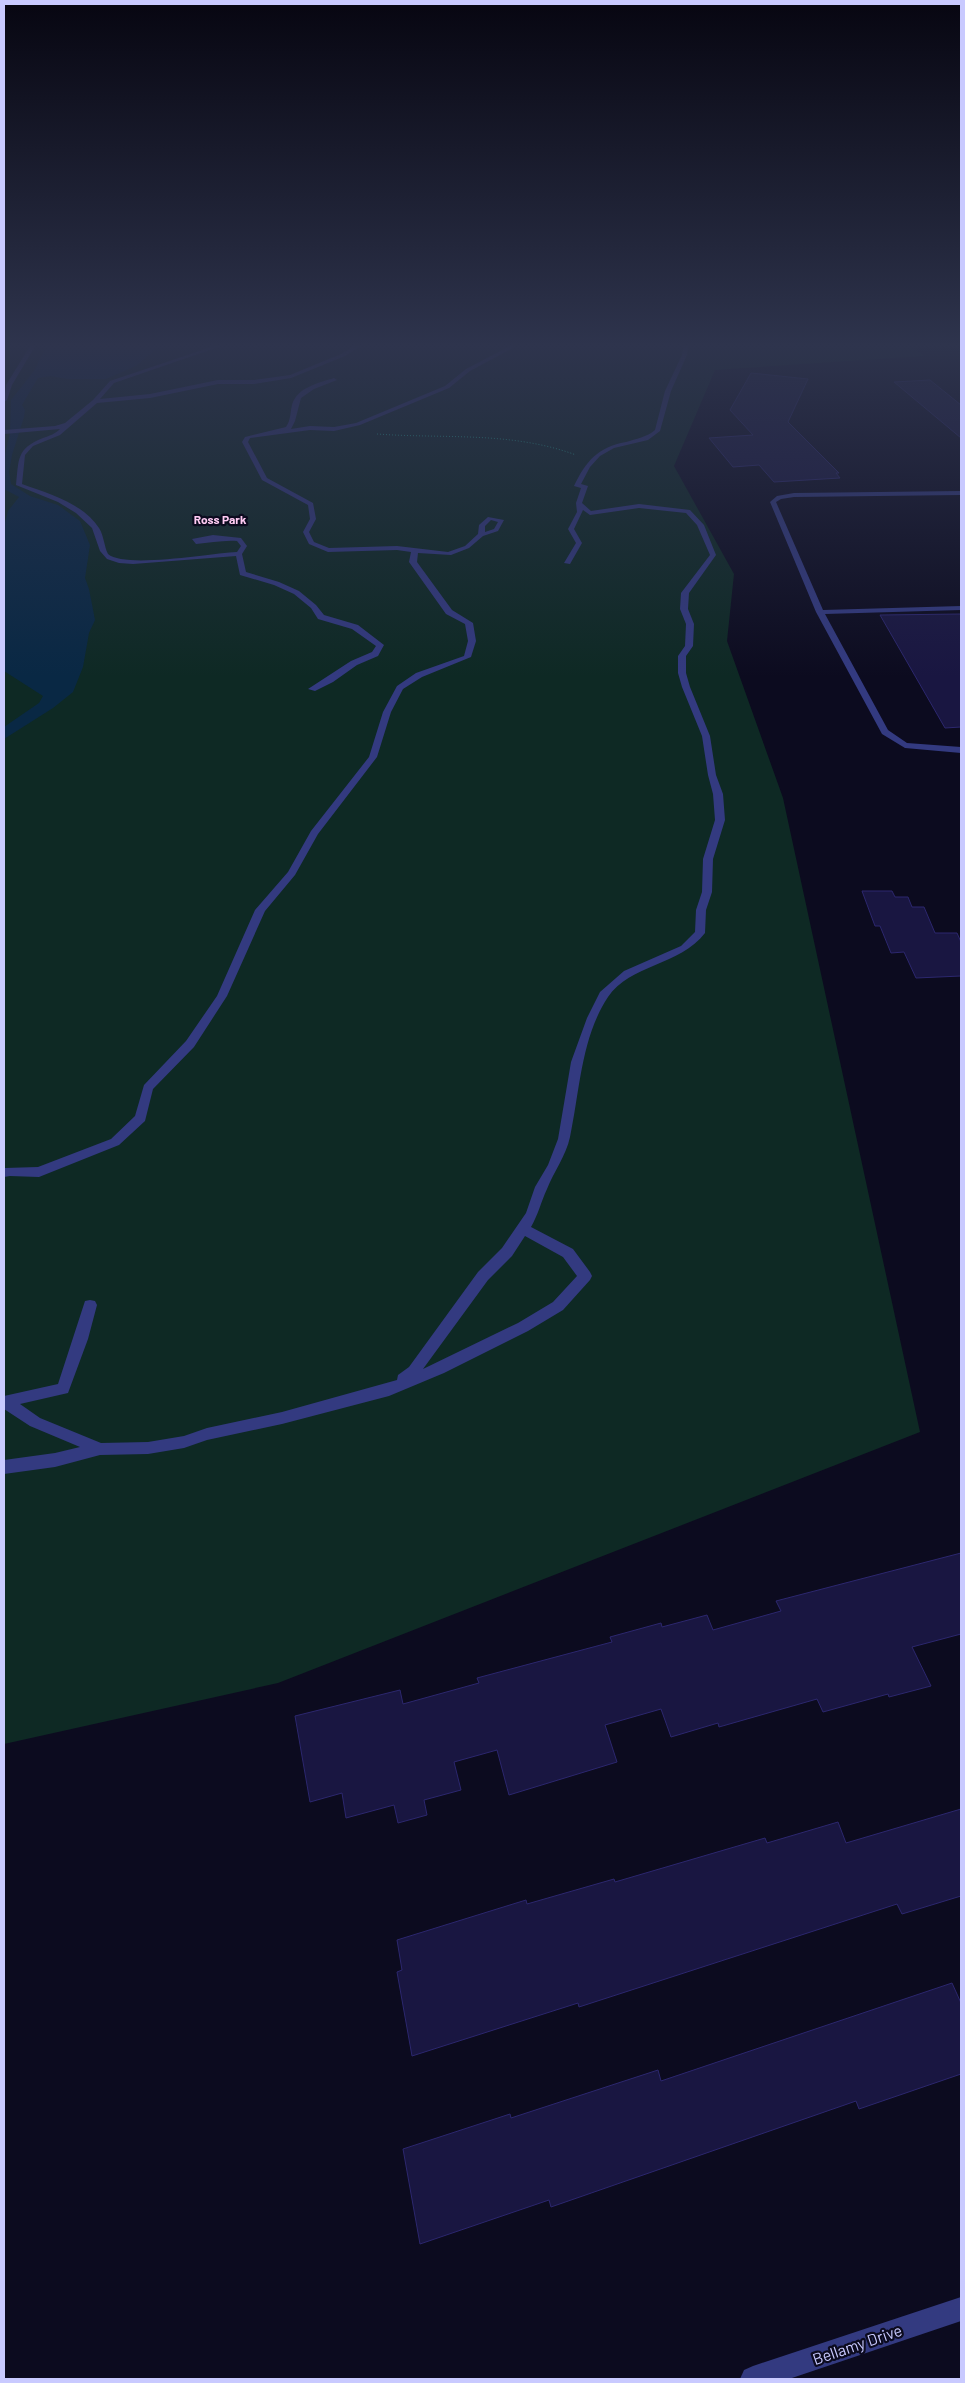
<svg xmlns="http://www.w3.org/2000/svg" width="965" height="2383" font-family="Barlow,sans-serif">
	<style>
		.green { fill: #0e2924 }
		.water { fill: #092844 }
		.building { fill: #191641; stroke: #2c276e }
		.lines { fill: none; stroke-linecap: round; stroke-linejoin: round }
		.path { stroke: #27b59a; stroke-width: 1; stroke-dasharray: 1 2; stroke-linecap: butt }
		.service { fill: #333a80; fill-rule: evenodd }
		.minor { fill: #333a80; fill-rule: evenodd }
		.labels { text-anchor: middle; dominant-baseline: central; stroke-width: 4.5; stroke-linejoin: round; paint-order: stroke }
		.far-neighbourhood-label { font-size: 12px; font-weight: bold; fill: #ffcbf3; stroke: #0c0b1f }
		.near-street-label { font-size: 16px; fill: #c9caff; stroke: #0c0b1f }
	</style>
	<rect width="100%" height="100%" fill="#0c0b1f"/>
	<path class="green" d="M4 343H907L924 356 715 370 674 466 734 574 727 641 783 798 920 1432 278 1683 4 1744Z"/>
	<path class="water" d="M48 343H163L136 366 106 379H68L50 376 38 378 22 405 25 410 24 417 12 455 9 472 11 484 30 496 58 505 80 521 90 545 85 578 89 589 95 620 89 633 83 667 73 692 53 708 4 739V727L39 703 43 696 4 671V526L8 511 19 497 4 489 5 454 10 433 11 400 34 371Z"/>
	<path class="building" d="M751 373 808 379 788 422 839 473H836L840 478 774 482 759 465 733 467 709 438 753 435 730 410Z
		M930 380 961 405V438L894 382Z
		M961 614V727L945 728 880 615Z
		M862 891H892L895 897H908L912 907H924L935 933H957L961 942V976L916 978 904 952 891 953 880 926H875Z
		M961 1553V1634L912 1647 931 1686 889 1697 888 1694 823 1712 817 1699 719 1727 718 1723 671 1737 661 1709 605 1725 617 1762 509 1795 497 1750 454 1762 461 1790 424 1800 427 1815 398 1823 394 1805 346 1818 342 1793 310 1802 295 1716 400 1690 403 1704 479 1683 477 1678 612 1642 610 1637 661 1623 662 1627 707 1615 713 1630 781 1611 776 1601Z
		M961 1809V1896L902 1914 897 1904 579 2007 578 2003 412 2056 397 1972 402 1970 397 1940 526 1900 527 1904 614 1879 615 1882 765 1838 767 1843 838 1822 846 1843Z
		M952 1983 961 2003V2074L859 2109 856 2101 551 2207 549 2200 420 2244 403 2149 510 2114 511 2118 658 2070 661 2081Z"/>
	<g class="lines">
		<path class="path" d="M377 434C445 439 511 431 576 455"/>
		<path class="service" d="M32 343H37L12 385 7 400 4 402 6 385Z
			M223 343H230L114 383 100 399 150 394 218 380H254L290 375 341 354 359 343H365L345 356 291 378 254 384H218L150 398 97 403 60 435 33 446 25 455 22 484C49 494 83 503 99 528 104 536 104 546 108 554 125 569 212 553 237 552L241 546 237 541C223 540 210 543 196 544L192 539 213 535 241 538 247 546 242 554 246 572 279 582 299 591 316 605 324 615 358 625 384 645 378 656 357 665 333 682 315 691 308 689 351 661 372 652 376 646 352 629 318 619 311 608 294 594 274 585 240 575 236 556 133 564 119 563 107 559 100 551 92 528 76 513 58 502 16 485C19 459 16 449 43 438 49 436 55 434 60 429L4 434V430L55 426 65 423 93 400 110 381Z
			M516 343H522L470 371 449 388 360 425 334 431 310 430 250 438 248 442 267 478 313 503 316 519 309 532 314 542 329 548 397 546 448 552 465 546 478 534 479 525 488 517 504 520 498 531 483 536 469 548 451 555 418 553 417 562 452 610 473 623 476 641 471 657 422 677 403 689 391 712 377 757 318 834 295 875 265 911 227 996 194 1047 153 1089 145 1121 119 1145 39 1177 10 1176 4 1177 5 1168 38 1167 111 1139 135 1116 144 1085 186 1041 217 996 255 910 288 872 311 831 369 757 383 712 397 686 416 673 464 656 468 641 465 624 446 614 409 562 411 552 397 550 328 552 309 544 303 532 310 519 308 505 262 480 242 442 245 437 286 427C291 420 290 413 292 405 297 387 319 383 334 378L337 380 314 389 301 398 295 421 291 429 310 426 334 427 356 423 445 386 466 369ZM491 520 498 522 494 529 485 532V526Z
			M684 343H689L687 355 671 391 660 431 648 440 614 448 600 456 590 467 581 484 588 486 582 503 591 511 639 504 690 510 704 525 716 555 689 593 688 609 694 624 693 646 686 656V673L690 687 710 736 716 775 723 794 725 820 713 859 712 892 706 910 705 933C680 966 630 964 608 997 581 1038 580 1090 570 1137 566 1156 554 1171 547 1189 541 1202 538 1215 531 1227L573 1249 590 1272 592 1276 590 1280 563 1310 528 1331 444 1373 389 1396 282 1424 207 1440 184 1448 148 1454 100 1455 55 1467 4 1474V1460L55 1453 80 1447 30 1426 4 1409V1396L58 1384 85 1301 90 1300 95 1301 97 1305 88 1339 68 1393 20 1404 40 1418 101 1443 148 1442 184 1436 207 1428 282 1412 397 1380 398 1375 409 1367 478 1272 502 1248 526 1213 535 1187 548 1165 558 1139 571 1062 587 1018 600 992 624 971 681 946 695 932 696 910 702 892 703 859 715 820 713 794 708 775 702 736 682 687 678 673V656L685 646 686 624 680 609 681 593 710 555 697 525 686 513 639 508 590 515 583 510 574 529 582 543 570 564 564 563 576 543 568 529 577 512 576 503 581 488 574 486C586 461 598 447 626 442 636 439 647 437 655 430L665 391 682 355ZM525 1236 563 1257 577 1276 553 1302 518 1323 423 1369 488 1280 512 1256Z
			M961 491V495L794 497 781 499 776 502 823 610 961 606V610L825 614 888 730 907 743 961 747V753L905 748 882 734 816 612 770 502 777 496 794 493Z"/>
		<path class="minor" d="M961 2297V2321L789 2379H740L744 2370 753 2366Z"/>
	</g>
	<linearGradient id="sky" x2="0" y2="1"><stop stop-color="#070611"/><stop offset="0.51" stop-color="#2e344d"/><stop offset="1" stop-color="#2e344d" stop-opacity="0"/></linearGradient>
	<rect width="965" height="677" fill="url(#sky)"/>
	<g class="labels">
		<g class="far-neighbourhood-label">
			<text x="220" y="519">Ross Park</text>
		</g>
		<g class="near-street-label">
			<text transform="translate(857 2344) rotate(-19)">Bellamy Drive</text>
		</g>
	</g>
	<rect width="965" height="2383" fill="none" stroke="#c9caff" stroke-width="10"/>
</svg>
